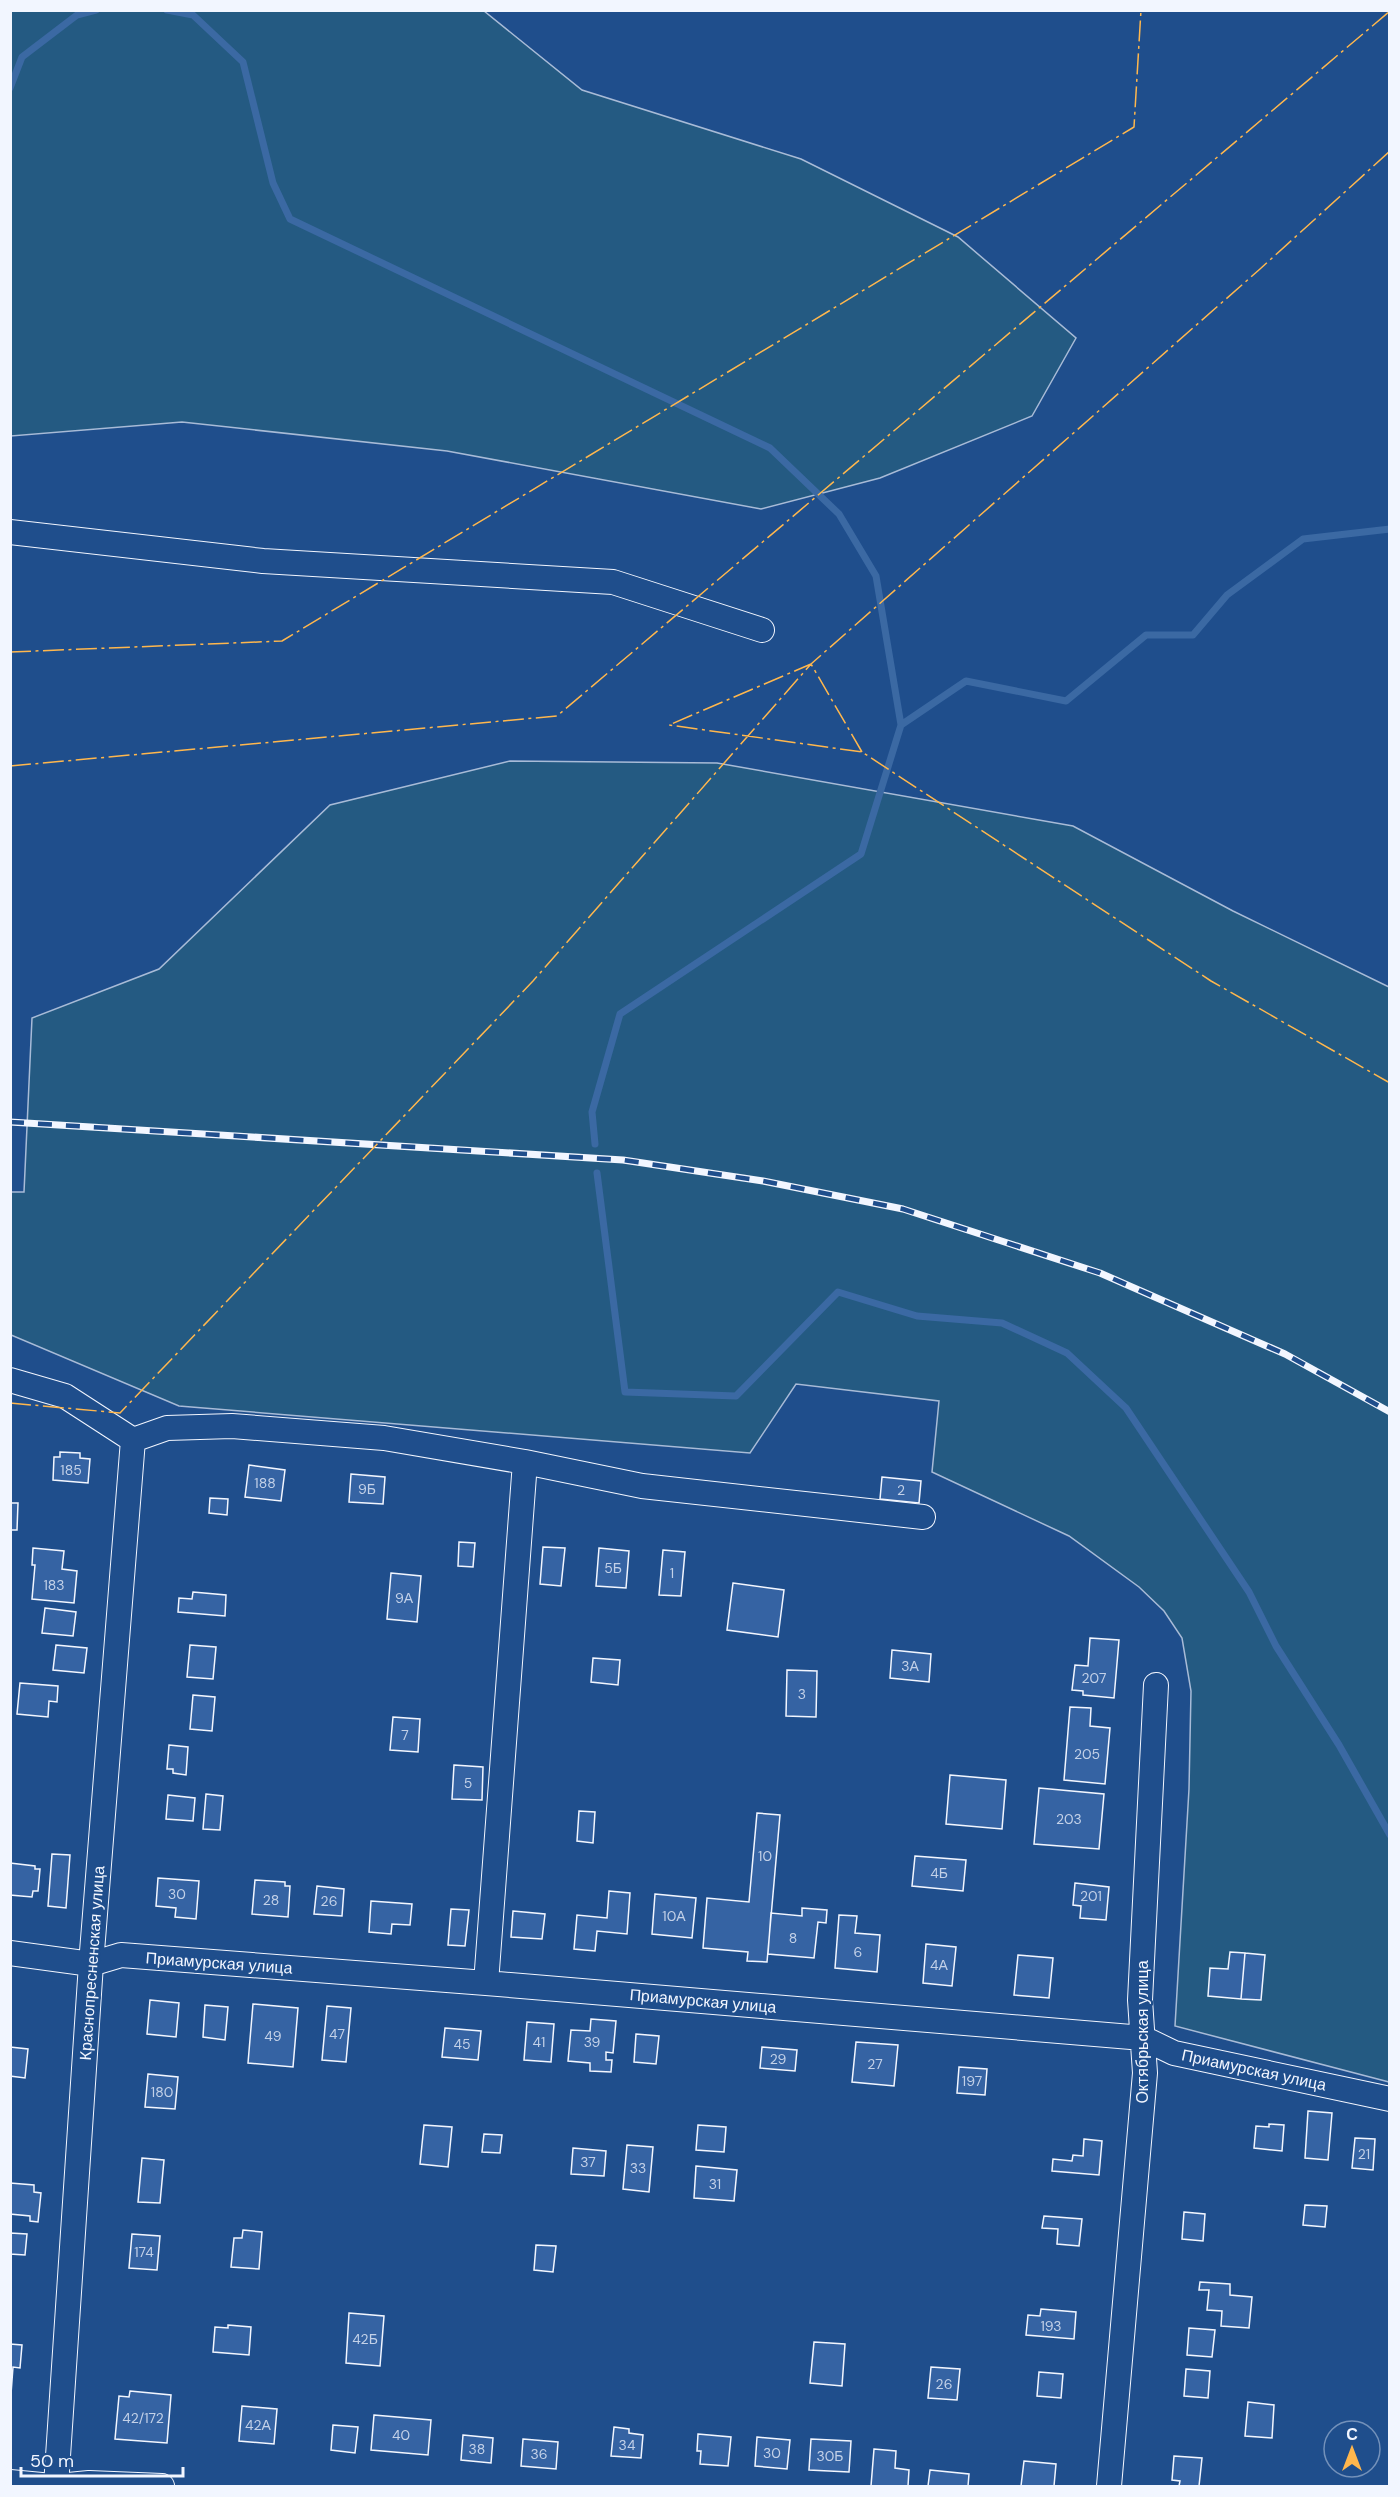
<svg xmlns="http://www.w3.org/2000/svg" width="1400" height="2497" font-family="'DM Sans',sans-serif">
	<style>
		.green { fill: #245a82; stroke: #a8bbd7; stroke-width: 1.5 }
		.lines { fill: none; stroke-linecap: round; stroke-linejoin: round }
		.stream { stroke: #3b69a3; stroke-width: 7 }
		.building { fill: #3563a3; stroke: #f2f6ff; stroke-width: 1.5 }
		.minor-casing { stroke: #f2f6ff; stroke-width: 26 }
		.minor { stroke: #1f4e8c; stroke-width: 24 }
		.rail-casing { stroke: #f2f6ff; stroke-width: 7 }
		.rail { stroke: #1f4e8c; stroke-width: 4.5; stroke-dasharray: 14; stroke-linecap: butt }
		.power { stroke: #ffb74d; stroke-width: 1.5; stroke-dasharray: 21 4.5 3 4.5; stroke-linecap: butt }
		.labels { text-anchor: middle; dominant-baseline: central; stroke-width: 4.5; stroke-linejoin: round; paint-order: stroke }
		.number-label { font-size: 14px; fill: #c3d1e8 }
		.street-label { font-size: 16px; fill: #f2f6ff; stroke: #1f4e8c }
	</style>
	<rect width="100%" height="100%" fill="#1f4e8c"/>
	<path class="green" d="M11 10 484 11 582 90 801 159 958 237 1076 338 1032 416 880 478 761 509 447 451 182 422 11 436Z
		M510 761 717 763 1073 826 1233 911 1389 987V2082L1175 2026 1189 1789 1191 1691 1182 1638 1164 1611 1139 1587 1069 1536 932 1472 939 1401 796 1384 750 1453 179 1406 11 1335 10 1192H24L32 1018 159 969 330 805Z"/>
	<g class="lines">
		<path class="stream" d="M167 10 193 15 243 62 273 183 290 219 770 448 839 514 876 576 901 725 861 854 620 1014 592 1112 595 1144
			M10 88 22 57 77 15 96 10
			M901 725 966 681 1066 701 1146 635H1193L1227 595 1303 539 1390 529
			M597 1173 625 1392 736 1396 838 1292 917 1316 1002 1323 1067 1353 1126 1408 1249 1592 1276 1646 1339 1745 1390 1835"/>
	</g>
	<path class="building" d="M60 1452 80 1453V1458L90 1459 88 1483 53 1480 54 1457H60Z
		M249 1465 285 1470 281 1501 245 1497Z
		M351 1474 385 1477 383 1504 349 1502Z
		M882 1477 921 1481 919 1503 880 1499Z
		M210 1498 228 1499 227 1515 209 1513Z
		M10 1503H18L17 1530H10Z
		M459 1542 475 1543 473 1567 458 1566Z
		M543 1547 565 1548 561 1586 540 1584Z
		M33 1548 64 1551 62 1569 77 1571 74 1603 32 1599 35 1565H32Z
		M599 1548 629 1551 626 1588 596 1586Z
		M663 1550 685 1552 681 1596 659 1595Z
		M391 1573 421 1576 417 1622 387 1619Z
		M733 1583 784 1590 778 1637 727 1630Z
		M193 1592 226 1595 225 1616 178 1612 179 1598 192 1599Z
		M45 1608 76 1612 73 1636 42 1633Z
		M1090 1638 1119 1640 1114 1698 1083 1695V1691L1072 1690 1075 1665 1088 1666Z
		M56 1645 87 1648 84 1673 53 1670Z
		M190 1645 216 1647 213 1679 187 1677Z
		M892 1650 931 1654 929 1682 890 1678Z
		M593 1658 620 1660 618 1685 591 1682Z
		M787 1670 817 1671 816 1717 786 1716Z
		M20 1683 58 1686 57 1702 49 1701 48 1717 17 1714Z
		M193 1695 215 1697 212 1731 190 1729Z
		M1070 1707 1091 1708 1090 1726 1110 1728 1105 1784 1064 1780Z
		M393 1717 420 1719 418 1752 390 1750Z
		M169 1745 188 1747 186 1775 173 1773V1769H167Z
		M454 1765 483 1767 482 1800 452 1799Z
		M950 1775 1006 1780 1002 1829 946 1824Z
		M1039 1788 1104 1794 1099 1849 1034 1844Z
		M206 1794 223 1796 220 1830 203 1829Z
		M168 1795 195 1798 193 1821 166 1819Z
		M579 1811 595 1812 593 1843 577 1841Z
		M757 1813 780 1815 767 1962 747 1961 748 1952 703 1948 707 1898 749 1902Z
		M52 1854 70 1855 66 1908 48 1906Z
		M915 1856 966 1860 963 1891 912 1886Z
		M10 1863 35 1866V1869H40L38 1891H33L32 1897 10 1895Z
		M158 1878 199 1881 196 1919 175 1917 176 1908 156 1906Z
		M255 1880 285 1882V1886H290L288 1917 252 1914Z
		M1075 1883 1109 1887 1106 1920 1080 1918 1081 1906 1073 1905Z
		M317 1886 344 1889 342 1916 314 1914Z
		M609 1891 630 1893 627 1934 597 1931 595 1951 574 1949 577 1915 607 1918Z
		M655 1894 696 1898 692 1938 652 1934Z
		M371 1901 412 1904 410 1925 392 1924 391 1934 369 1932Z
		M802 1908 827 1910 826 1923 818 1922 814 1958 768 1954 771 1913 802 1916Z
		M451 1909 469 1910 465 1946 448 1945Z
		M513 1911 545 1914 542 1939 511 1937Z
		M839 1915 857 1916 855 1933 880 1935 877 1972 835 1968Z
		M926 1944 956 1947 952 1986 923 1983Z
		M1230 1952 1245 1953 1241 1999 1208 1996 1210 1968 1228 1969Z
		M1245 1953 1265 1955 1261 2000 1241 1999Z
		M1018 1955 1053 1958 1049 1998 1014 1995Z
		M150 2000 179 2003 176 2037 147 2034Z
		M253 2004 298 2008 293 2067 248 2063Z
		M205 2005 228 2007 225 2040 203 2037Z
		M327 2006 351 2008 346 2062 322 2060Z
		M591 2019 616 2021 613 2053 606 2052V2060H612L611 2072 590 2071V2063L568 2061 571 2030 590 2031Z
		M527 2022 554 2024 551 2062 524 2060Z
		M445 2028 481 2031 478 2060 442 2057Z
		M636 2034 659 2036 656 2064 634 2062Z
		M856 2042 898 2045 894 2086 852 2082Z
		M10 2047 28 2049 25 2078 10 2076Z
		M762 2047 797 2050 795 2071 760 2068Z
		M959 2067 987 2069 985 2095 957 2093Z
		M148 2074 178 2077 175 2109 145 2107Z
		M1308 2111 1332 2113 1328 2160 1305 2158Z
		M1269 2124 1284 2125 1282 2151 1254 2148 1256 2126 1269 2127Z
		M424 2125 452 2127 448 2167 420 2164Z
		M698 2125 726 2127 724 2152 696 2150Z
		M484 2134 502 2135 500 2153 482 2152Z
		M1355 2138 1375 2139 1373 2170 1352 2168Z
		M1084 2139 1102 2141 1099 2175 1052 2171 1053 2159 1072 2161 1073 2155 1083 2156Z
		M627 2145 653 2147 649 2192 623 2189Z
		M573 2148 606 2151 604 2176 571 2174Z
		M142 2158 164 2160 160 2203 138 2202Z
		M696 2166 737 2170 734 2201 694 2198Z
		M10 2183 34 2185V2192L41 2193 38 2222 30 2221V2216L10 2214Z
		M1305 2205 1327 2206 1325 2227 1303 2225Z
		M1184 2212 1205 2214 1203 2241 1182 2239Z
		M1044 2216 1082 2219 1079 2246 1057 2244 1058 2229 1042 2228Z
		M243 2230 262 2232 259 2269 231 2267 234 2238H242Z
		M10 2233 27 2234 25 2255 10 2254Z
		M132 2234 160 2236 157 2270 129 2268Z
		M536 2245 556 2246 553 2272 534 2270Z
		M1200 2282 1230 2284V2295L1252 2297 1249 2328 1221 2326 1222 2311 1207 2310 1209 2290H1199Z
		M1041 2309 1076 2312 1074 2339 1026 2335 1028 2315 1040 2316Z
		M349 2313 384 2316 380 2366 346 2363Z
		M228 2325 251 2327 249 2355 213 2352 215 2327 228 2328Z
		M1189 2328 1215 2330 1212 2357 1187 2355Z
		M814 2342 845 2344 842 2386 810 2383Z
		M10 2344 22 2345 20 2368 13 2367 11 2394Z
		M931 2367 960 2369 957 2400 928 2398Z
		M1186 2369 1210 2371 1208 2398 1184 2396Z
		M1039 2372 1063 2374 1061 2398 1037 2396Z
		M130 2391 171 2395 167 2443 115 2439 119 2396 129 2397Z
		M1248 2402 1274 2405 1272 2438 1245 2436Z
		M242 2406 277 2409 274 2444 239 2441Z
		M374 2415 431 2420 428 2455 371 2450Z
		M333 2425 358 2427 355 2453 331 2450Z
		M614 2427 629 2429V2433L643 2435 641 2458 611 2456Z
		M698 2434 731 2437 728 2466 700 2464 701 2451H697Z
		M463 2435 493 2438 491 2463 461 2460Z
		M757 2437 790 2440 787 2469 755 2466Z
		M523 2439 558 2442 556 2469 521 2466Z
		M811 2439 851 2441 849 2472 809 2470Z
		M874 2449 896 2451 895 2468 909 2470 908 2486H871Z
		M1174 2456 1202 2458 1199 2486H1179L1180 2481 1172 2480Z
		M1024 2461 1056 2464 1054 2486H1021Z
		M930 2470 969 2474 968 2486H928Z"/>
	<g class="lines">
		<g class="minor-casing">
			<path id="minor" d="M10 532 263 561 613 582 762 630
				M10 1380 65 1396 133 1440
				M133 1440 167 1428 232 1426 384 1438 525 1462 642 1486 923 1517
				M10 1953 91 1964 121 1955 486 1983 1143 2038 1174 2053 1390 2099
				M486 1983 525 1462
				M10 2482 52 2486
				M56 2486 91 1964 133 1440
				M58 2486 89 2483 162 2486
				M1109 2486 1145 2073 1140 2000 1156 1685"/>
		</g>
		<use href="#minor" class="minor"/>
		<g class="rail-casing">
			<path id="rail" d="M10 1122 623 1160 763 1181 903 1209 1100 1273 1285 1354 1390 1412"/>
		</g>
		<use href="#rail" class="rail"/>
		<path class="power" d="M10 652 282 641 1134 127 1141 10
			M862 752 811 664 669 725 862 752 1211 981 1390 1083
			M10 766 557 716 1390 11
			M10 1403 120 1413 533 981 811 664 1260 269 1390 151"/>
	</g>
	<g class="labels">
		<g class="number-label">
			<text x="71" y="1470">185</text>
			<text x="265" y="1483">188</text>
			<text x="367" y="1489">9Б</text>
			<text x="901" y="1490">2</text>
			<text x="613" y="1568">5Б</text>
			<text x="672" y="1573">1</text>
			<text x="54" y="1585">183</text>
			<text x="404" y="1598">9А</text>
			<text x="910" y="1666">3А</text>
			<text x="1094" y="1678">207</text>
			<text x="802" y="1694">3</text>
			<text x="405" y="1735">7</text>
			<text x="1087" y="1754">205</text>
			<text x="468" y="1783">5</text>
			<text x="1069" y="1819">203</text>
			<text x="765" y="1856">10</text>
			<text x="939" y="1873">4Б</text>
			<text x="177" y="1894">30</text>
			<text x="1091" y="1896">201</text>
			<text x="271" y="1900">28</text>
			<text x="329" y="1901">26</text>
			<text x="674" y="1916">10А</text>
			<text x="793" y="1938">8</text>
			<text x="858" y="1952">6</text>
			<text x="939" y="1965">4А</text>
			<text x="337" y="2034">47</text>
			<text x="273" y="2036">49</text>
			<text x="539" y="2042">41</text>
			<text x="592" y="2042">39</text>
			<text x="462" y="2044">45</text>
			<text x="778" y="2059">29</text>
			<text x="875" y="2064">27</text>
			<text x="972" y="2081">197</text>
			<text x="162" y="2092">180</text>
			<text x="1364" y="2154">21</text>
			<text x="588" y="2162">37</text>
			<text x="638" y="2168">33</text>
			<text x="715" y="2184">31</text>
			<text x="144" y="2252">174</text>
			<text x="1051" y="2326">193</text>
			<text x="365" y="2339">42Б</text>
			<text x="944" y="2384">26</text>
			<text x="143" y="2418">42/172</text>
			<text x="258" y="2425">42А</text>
			<text x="401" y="2435">40</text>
			<text x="627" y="2445">34</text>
			<text x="477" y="2449">38</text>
			<text x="772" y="2453">30</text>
			<text x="539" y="2454">36</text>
			<text x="830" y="2456">30Б</text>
		</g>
		<g class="street-label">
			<text transform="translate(92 1963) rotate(-86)">Краснопресненская улица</text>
			<text transform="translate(219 1963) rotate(4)">Приамурская улица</text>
			<text transform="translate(703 2001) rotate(5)">Приамурская улица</text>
			<text transform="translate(1142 2032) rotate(-90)">Октябрьская улица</text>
			<text transform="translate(1254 2070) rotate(12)">Приамурская улица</text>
		</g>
	</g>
	<rect width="1400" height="2497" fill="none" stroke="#f2f6ff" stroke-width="24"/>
	<g transform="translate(1352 2449)"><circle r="28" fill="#1f4e8c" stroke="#7391ba" stroke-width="1.5"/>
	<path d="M0-4.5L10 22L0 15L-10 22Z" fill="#ffb74d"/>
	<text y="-9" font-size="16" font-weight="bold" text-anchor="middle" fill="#f2f6ff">С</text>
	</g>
	<path d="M21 2467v9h162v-9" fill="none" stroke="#f2f6ff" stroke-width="3"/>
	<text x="30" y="2467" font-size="18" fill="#f2f6ff" stroke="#1f4e8c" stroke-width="4.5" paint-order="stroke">50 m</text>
</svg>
